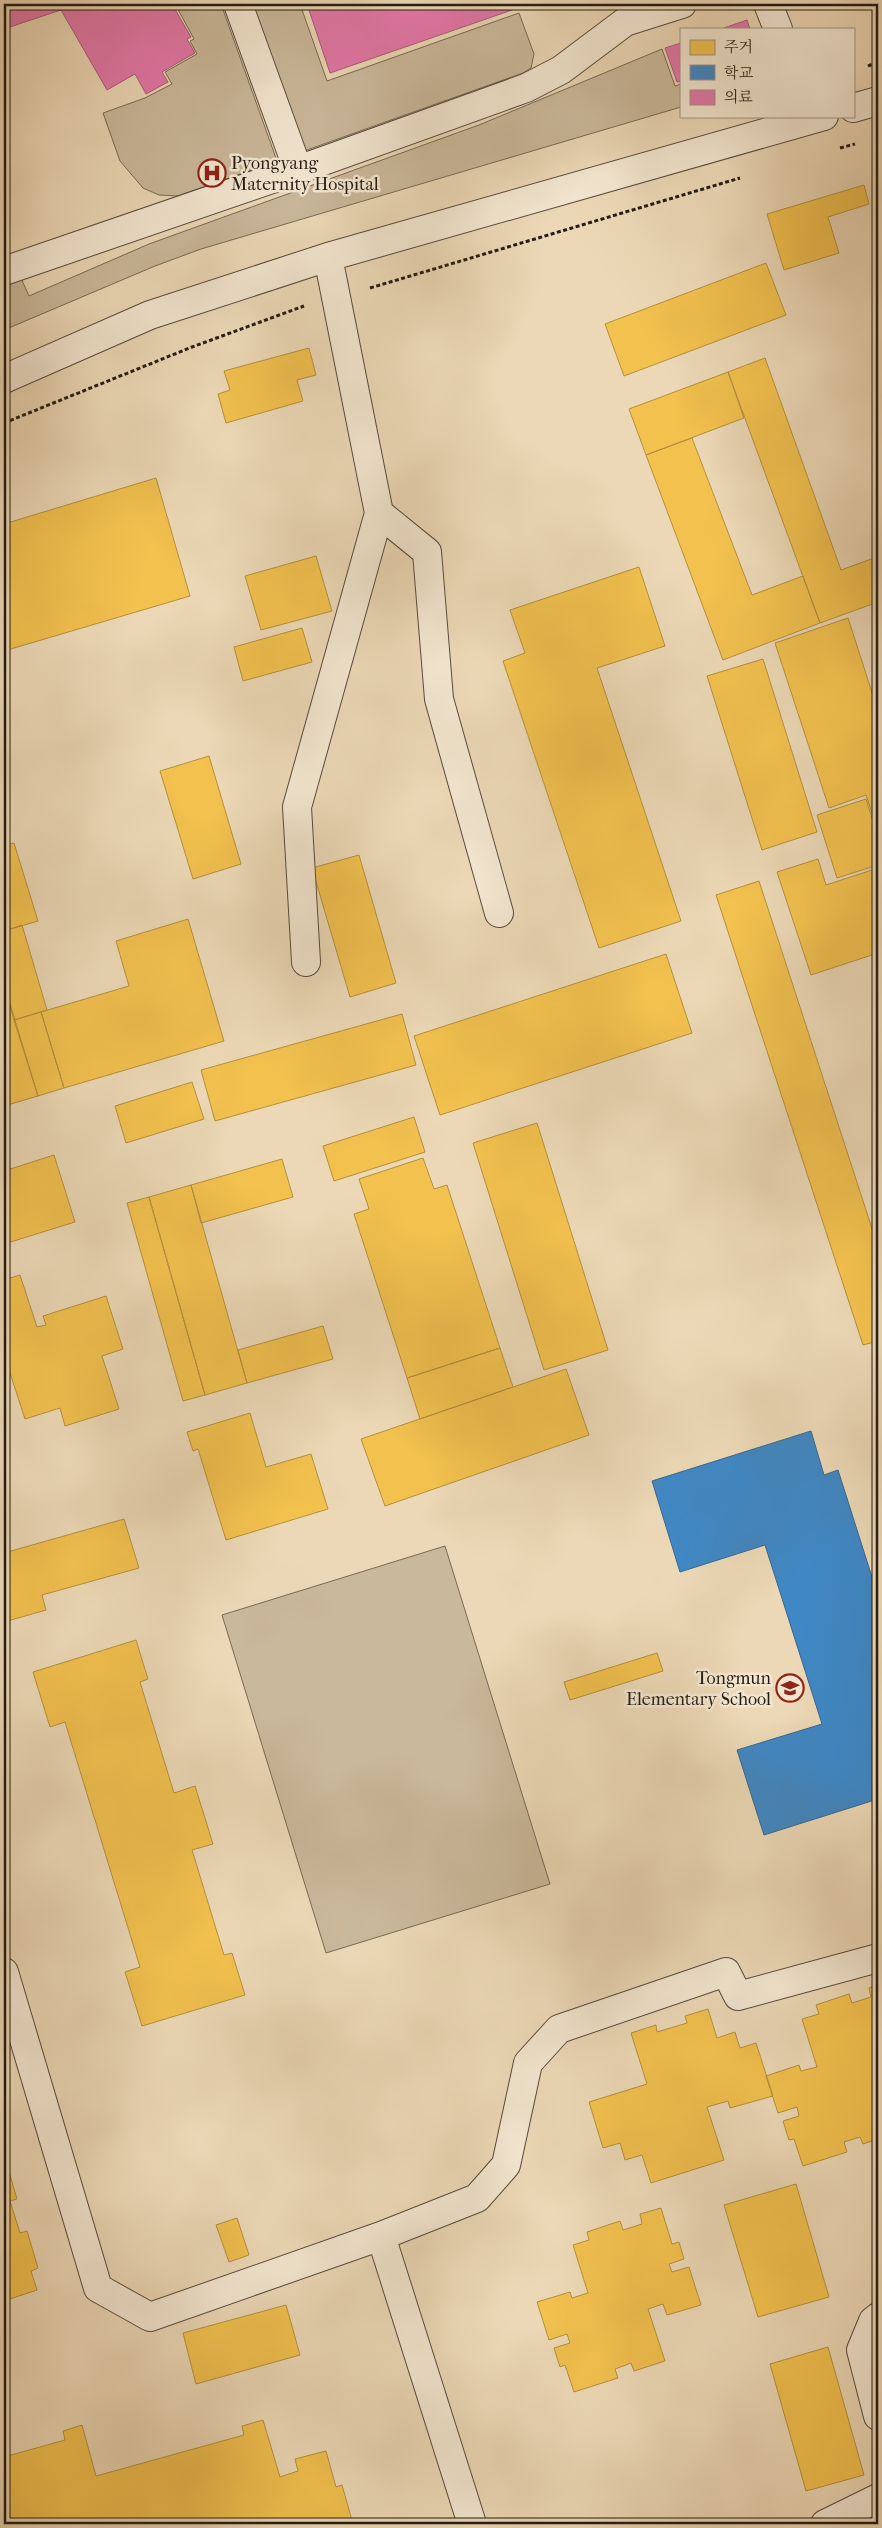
<svg xmlns="http://www.w3.org/2000/svg" width="882" height="2528" font-family="'IM FELL French Canon','Noto Serif KR',serif">
	<style>
		.green { fill: #cab89a; stroke: #776a56 }
		.homes { fill: #f2c14e; stroke: #b4903c }
		.schools { fill: #3f88c5; stroke: #376890 }
		.health { fill: #e377a8; stroke: #aa5c7b }
		.lines { fill: none; stroke-linecap: round; stroke-linejoin: round }
		.minor-casing { stroke: #564b3c; stroke-width: 30 }
		.path { stroke: #241c13; stroke-width: 3; stroke-dasharray: 4 2.5; stroke-linecap: butt }
		.minor { stroke: #f3e6d0; stroke-width: 28 }
		.labels { text-anchor: middle; dominant-baseline: central; stroke-width: 5; stroke-linejoin: round; paint-order: stroke }
		.poi-label { font-size: 18px; fill: #241c13; stroke: #f3e6d0; text-anchor: start }
	</style>
	<rect width="100%" height="100%" fill="#ecd8b6"/>
	<filter id="stains"><feTurbulence type="fractalNoise" baseFrequency=".004" numOctaves="4"/><feColorMatrix values="0 0 0 0 .2 0 0 0 0 .09 0 0 0 0 .02 0 0 0 .5 -.17"/></filter>
	<radialGradient id="worn" r=".72"><stop offset=".6" stop-color="#630" stop-opacity="0"/><stop offset="1" stop-color="#630" stop-opacity=".3"/></radialGradient>
	<path class="green" d="M175 4H221L277 161 178 196 159 195 143 188 120 161 103 113 145 98 172 84 165 72 197 54 190 41 194 39Z
		M251 4H300L327 81 519 13 534 54 531 68 523 73 304 151Z
		M662 49 675 86 681 84V107L201 249 155 266 4 330V282L20 276 29 296 149 244 479 125Z
		M445 1546 550 1884 326 1953 222 1615Z"/>
	<path class="homes" d="M864 185 869 204 828 217 839 253 784 270 767 214Z
		M766 263 786 315 624 376 605 324Z
		M309 348 316 375 297 380 303 401 226 423 218 394 230 390 224 371Z
		M765 358 841 570 874 558 878 570V602L820 623 728 372Z
		M728 372 744 418 646 455 629 409Z
		M692 438 752 595 803 576 820 623 723 660 646 455Z
		M156 478 190 596 4 651V524Z
		M316 556 332 611 261 630 245 576Z
		M639 567 665 646 597 668 681 921 599 948 503 661 525 653 510 610Z
		M848 618 878 711V831L866 795 829 808 775 643Z
		M302 628 312 662 243 681 234 647Z
		M763 659 817 832 762 850 707 676Z
		M209 756 241 864 193 879 160 771Z
		M866 799 878 837V865L837 878 817 815Z
		M14 843 38 921 4 931V846Z
		M359 855 396 983 350 997 312 868Z
		M818 859 826 885 878 868V953L811 975 777 872Z
		M759 881 878 1247V1341L863 1345 716 895Z
		M188 919 224 1041 64 1088 41 1012 129 986 116 941Z
		M22 925 47 1010 14 1020 4 984V931Z
		M666 954 692 1033 440 1115 414 1036Z
		M4 984 38 1096 4 1106Z
		M41 1012 64 1088 38 1096 14 1020Z
		M402 1014 416 1065 215 1121 201 1070Z
		M192 1082 204 1119 126 1143 115 1106Z
		M414 1117 425 1152 334 1181 323 1146Z
		M537 1123 608 1350 544 1370 473 1143Z
		M54 1155 75 1222 4 1244V1171Z
		M423 1158 434 1189 447 1185 500 1348 407 1378 354 1214 369 1209 359 1179Z
		M282 1159 293 1197 201 1223 191 1185Z
		M191 1185 247 1383 205 1395 149 1197Z
		M149 1197 205 1395 183 1401 127 1203Z
		M20 1275 37 1327 46 1325 43 1316 106 1296 123 1349 102 1356 119 1409 65 1426 60 1408 25 1419 9 1370 4 1372V1280Z
		M323 1326 333 1359 247 1383 238 1350Z
		M500 1348 513 1387 420 1419 407 1378Z
		M566 1369 589 1435 385 1506 361 1439Z
		M250 1413 266 1467 311 1454 328 1509 226 1540 198 1449 193 1451 187 1432Z
		M124 1519 139 1568 42 1595 46 1610 4 1622V1553Z
		M136 1640 148 1679 140 1682 174 1793 195 1786 213 1844 192 1850 224 1955 232 1953 245 1995 142 2026 125 1972 140 1967 65 1722 50 1727 33 1672Z
		M657 1653 663 1671 570 1700 564 1682Z
		M878 1985V2139L863 2144 860 2137 844 2142 847 2152 803 2166 794 2139 789 2140 783 2121 799 2116 797 2107 778 2113 766 2076 799 2065 801 2071 817 2067 802 2019 819 2014 816 2005 849 1994 852 2003 871 1997 869 1988Z
		M708 2009 717 2038 735 2032 740 2048 756 2043 773 2096 730 2108 728 2101 707 2107 724 2160 651 2183 642 2155 625 2160 620 2143 603 2148 589 2102 647 2084 631 2033 656 2025 657 2032 687 2023 685 2016Z
		M5 2158 17 2199 10 2201 20 2233 27 2231 38 2268 31 2271 37 2290 4 2301Z
		M796 2184 829 2297 758 2317 724 2205Z
		M661 2208 672 2244 679 2242 684 2259 669 2264 672 2272 689 2267 701 2305 667 2315 663 2304 648 2309 665 2361 634 2371 631 2363 615 2369 618 2378 574 2392 565 2365 560 2367 554 2348 570 2343 567 2334 549 2340 537 2302 570 2292 572 2298 588 2293 573 2245 589 2240 587 2232 620 2221 623 2230 642 2224 640 2214Z
		M237 2218 249 2255 229 2262 216 2225Z
		M286 2305 300 2355 196 2384 183 2333Z
		M828 2347 864 2475 806 2491 770 2364Z
		M263 2420 280 2477 298 2471 295 2459 326 2451 336 2487 342 2485 353 2524H4V2457L65 2440 63 2431 82 2425 96 2476 244 2435 242 2426Z"/>
	<path class="schools" d="M811 1431 824 1475 838 1470 878 1596V1799L764 1835 737 1750 822 1724 765 1545 680 1572 652 1481Z"/>
	<path class="health" d="M4 4H172L191 37 187 39 195 53 162 72 168 82 146 94 135 74 107 90 61 10 4 29Z
		M307 4H521L518 8 330 73Z
		M747 20 750 29H721Z
		M681 43V81L677 82 665 48Z"/>
	<g class="lines">
		<g class="minor-casing">
			<path id="minor" d="M238 4 298 170
				M768 4 778 29
				M853 108 878 101
				M4 271 298 170 526 88 561 70 625 22 682 4
				M4 379 150 315 328 257 824 116
				M379 513 427 552 439 699 499 913
				M306 962 297 807 379 513 328 257
				M4 1972 98 2288 150 2317 381 2236 472 2524
				M381 2236 477 2198 506 2165 528 2063 559 2029 726 1972 738 1996 878 1958
				M878 2317 873 2321 861 2350 878 2416
				M825 2524 878 2498"/>
		</g>
		<path class="path" d="M868 66 878 62
			M840 148 855 144
			M370 288 740 178
			M4 423 192 347 304 306"/>
		<use href="#minor" class="minor"/>
	</g>
	<defs>
		<g id="hospital-ring" transform="scale(1.4375)"><circle r="9.5" fill="#f3e6d0" stroke="#8f2418" stroke-width="1.5"/><path d="M-5-5h3v3.5h4V-5h3V5h-3V1.5h-4V5h-3Z" fill="#8f2418"/></g>
		<g id="school-ring" transform="scale(1.4375)"><circle r="9.5" fill="#f3e6d0" stroke="#8f2418" stroke-width="1.5"/><path d="M0-5L7-2L0 1L-7-2ZM-4 1L0 2.5L4 1V4Q0 6-4 4Z" fill="#8f2418"/></g>
	</defs>
	<g fill-rule="evenodd">
		<use href="#hospital-ring" x="212" y="173"/>
		<use href="#school-ring" x="790" y="1688"/>
	</g>
	<g class="labels">
		<g class="poi-label">
			<text x="231" y="163">Pyongyang<tspan x="231" dy="21">Maternity Hospital</tspan></text>
			<text x="771" y="1678" text-anchor="end">Tongmun<tspan x="771" dy="21">Elementary School</tspan></text>
		</g>
	</g>
	<rect width="882" height="2528" fill="none" stroke="#ecd8b6" stroke-width="20"/>
	<rect x="5" y="5" width="872" height="2518" fill="none" stroke="#241c13" stroke-width="2.5"/>
	<rect x="10" y="10" width="862" height="2508" fill="none" stroke="#241c13"/>
	<rect x="680" y="28" width="175" height="90" fill="#f3e6d0" stroke="#a09584"/>
	<rect x="690" y="40" width="25" height="15" fill="#f2c14e" stroke="#a09584"/>
	<text x="724" y="52" font-size="15" fill="#241c13">주거</text>
	<rect x="690" y="65" width="25" height="15" fill="#3f88c5" stroke="#a09584"/>
	<text x="724" y="78" font-size="15" fill="#241c13">학교</text>
	<rect x="690" y="90" width="25" height="15" fill="#e377a8" stroke="#a09584"/>
	<text x="724" y="102" font-size="15" fill="#241c13">의료</text>
	<rect width="100%" height="100%" filter="url(#stains)"/>
	<rect width="100%" height="100%" fill="url(#worn)"/>
</svg>
